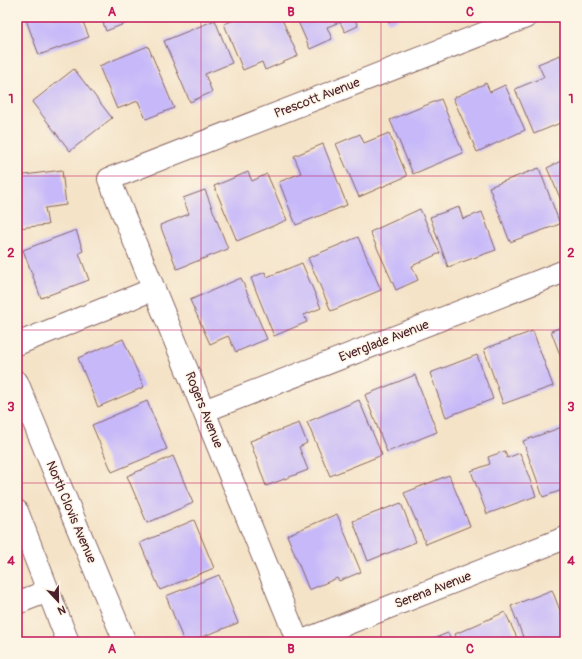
<svg xmlns="http://www.w3.org/2000/svg" width="582" height="659" font-family="Pangolin,sans-serif">
	<style>
		.building { fill: #c6b8f9 }
		.lines { fill: none; stroke-linecap: round; stroke-linejoin: round }
		.minor-casing { stroke: #866462; stroke-width: 24 }
		.major-casing { stroke: #866462; stroke-width: 24 }
		.minor { stroke: #fff; stroke-width: 22 }
		.major { stroke: #fff; stroke-width: 22 }
		.grid { fill: none; stroke: #c2185b; stroke-width: 1; stroke-opacity: 0.55 }
		.labels { text-anchor: middle; dominant-baseline: central; stroke-width: 3; stroke-linejoin: round; paint-order: stroke }
		.street-label { font-size: 13px; fill: #4a1f2b; stroke: #fcf5e5 }
		.neatline { fill: none; stroke: #c2185b; stroke-width: 1.5 }
		.grid-label { font-size: 13px; text-anchor: middle; font-weight: bold; fill: #c2185b }
	</style>
	<rect width="100%" height="100%" fill="#fcf5e5"/>
	<filter id="ink" filterUnits="userSpaceOnUse"><feTurbulence type="fractalNoise" baseFrequency=".025" numOctaves="2"/><feDisplacementMap in="SourceGraphic" scale="8" xChannelSelector="R" yChannelSelector="G"/><feConvolveMatrix kernelMatrix="1 2 1 2 8 2 1 2 1" color-interpolation-filters="sRGB"/></filter>
	<filter id="wash" filterUnits="userSpaceOnUse"><feTurbulence type="fractalNoise" baseFrequency=".012" numOctaves="4" result="noise"/><feDisplacementMap in="SourceGraphic" scale="16" xChannelSelector="R" yChannelSelector="G"/><feGaussianBlur stdDeviation="0.9" result="paint"/><feColorMatrix in="noise" values="0 0 0 0 0 0 0 0 0 0 0 0 0 0 0 0 0 1.4 0 .05"/><feComposite in="paint" operator="in"/></filter>
	<g filter="url(#wash)">
		<rect width="100%" height="100%" fill="#f4e3c7"/>
		<g id="blocks">
			<path class="building" d="M25 17H81L89 37 39 55Z
				M101 17H142L106 31Z
				M241 17H281L298 56 265 70 262 62 243 70 224 24Z
				M296 17H354L358 26 345 32 340 22 327 27 332 39 310 49Z
				M386 17H403L389 23Z
				M215 20 232 63 205 74 212 92 190 102 164 41Z
				M148 46 174 108 146 119 138 101 117 109 99 66Z
				M560 55 565 67V121L534 134 515 89 544 77 538 64Z
				M74 69 112 118 70 151 32 102Z
				M486 83 490 92 505 85 525 130 477 152 453 98Z
				M441 99 463 153 413 174 390 120Z
				M389 133 407 176 359 197 336 144 360 134 364 143Z
				M323 144 347 205 296 225 279 182 301 173 294 156Z
				M565 159V209L547 168Z
				M539 168 560 224 510 242 489 187Z
				M62 170 66 205 45 208 48 225 17 228V176Z
				M248 172 252 181 267 174 287 220 237 241 214 186Z
				M205 190 228 249 177 269 160 225 189 214 183 198Z
				M459 207 463 219 482 212 496 250 448 267 430 217Z
				M420 209 440 253 412 266 418 280 396 290 370 232Z
				M76 230 83 251 79 253 89 280 41 298 23 250Z
				M358 237 381 290 331 311 308 258Z
				M302 263 321 308 304 315 307 322 274 336 251 278 265 272 267 277Z
				M241 278 267 339 236 352 228 336 210 344 190 300Z
				M565 326V368L551 331Z
				M533 331 553 386 503 404 484 349Z
				M123 339 144 387 98 407 78 358Z
				M477 355 493 399 446 417 430 373Z
				M415 375 437 432 387 452 365 395Z
				M359 400 382 455 330 476 307 422Z
				M147 401 167 449 112 472 92 425Z
				M299 423 307 443 299 447 308 470 266 486 250 441Z
				M565 426V489L543 497 523 441Z
				M505 451 507 458 520 453 536 496 487 514 471 471 490 464 488 457Z
				M173 456 193 503 147 523 127 476Z
				M449 475 470 526 426 544 404 493Z
				M401 503 416 542 368 561 353 521Z
				M337 514 361 572 339 581 337 578 309 590 287 535Z
				M194 520 214 568 160 590 140 543Z
				M219 575 238 623 189 642H184L166 596Z
				M552 590 565 623V637L553 642H525L511 606Z
				M505 612 519 642H458L455 634Z
				M448 633 452 642H425Z"/>
		</g>
	</g>
	<g filter="url(#ink)">
		<use href="#blocks" fill-opacity="0" stroke="#866462" stroke-width="1"/>
		<g class="lines">
			<g class="minor-casing">
				<path id="minor" d="M17 344 154 289
					M204 411 565 271
					M17 603 48 591
					M298 642 109 179 526 17
					M300 642 565 538"/>
			</g>
			<g class="major-casing">
				<path id="major" d="M17 382 125 642
					M17 511 68 642"/>
			</g>
			<use href="#minor" class="minor"/>
			<use href="#major" class="major"/>
		</g>
	</g>
	<path class="grid" d="M201 17V642M381 17V642M17 176H565M17 330H565M17 483H565"/>
	<g class="labels">
		<g class="street-label">
			<text transform="translate(317 98) rotate(-21)">Prescott Avenue</text>
			<text transform="translate(384 341) rotate(-21)">Everglade Avenue</text>
			<text transform="translate(204 410) rotate(68)">Rogers Avenue</text>
			<text transform="translate(71 512) rotate(67)">North Clovis Avenue</text>
			<text transform="translate(433 590) rotate(-21)">Serena Avenue</text>
		</g>
	</g>
	<rect width="582" height="659" fill="none" stroke="#fcf5e5" stroke-width="44"/>
	<g transform="translate(58 601) rotate(158)" stroke="#fcf5e5" stroke-width="3" paint-order="stroke">
	<path d="M0-3L7 15L0 10L-7 15Z" fill="#4a1f2b"/>
	<text y="-6" font-size="11" font-weight="bold" text-anchor="middle" fill="#4a1f2b">N</text>
	</g>
	<rect x="22" y="22" width="538" height="615" class="neatline"/>
	<g class="grid-label">
		<text x="112" y="16">A</text>
		<text x="291" y="16">B</text>
		<text x="470" y="16">C</text>
		<text x="11" y="103">1</text>
		<text x="571" y="103">1</text>
		<text x="11" y="257">2</text>
		<text x="571" y="257">2</text>
		<text x="11" y="411">3</text>
		<text x="571" y="411">3</text>
		<text x="11" y="565">4</text>
		<text x="571" y="565">4</text>
		<text x="112" y="653">A</text>
		<text x="291" y="653">B</text>
		<text x="470" y="653">C</text>
	</g>
</svg>
